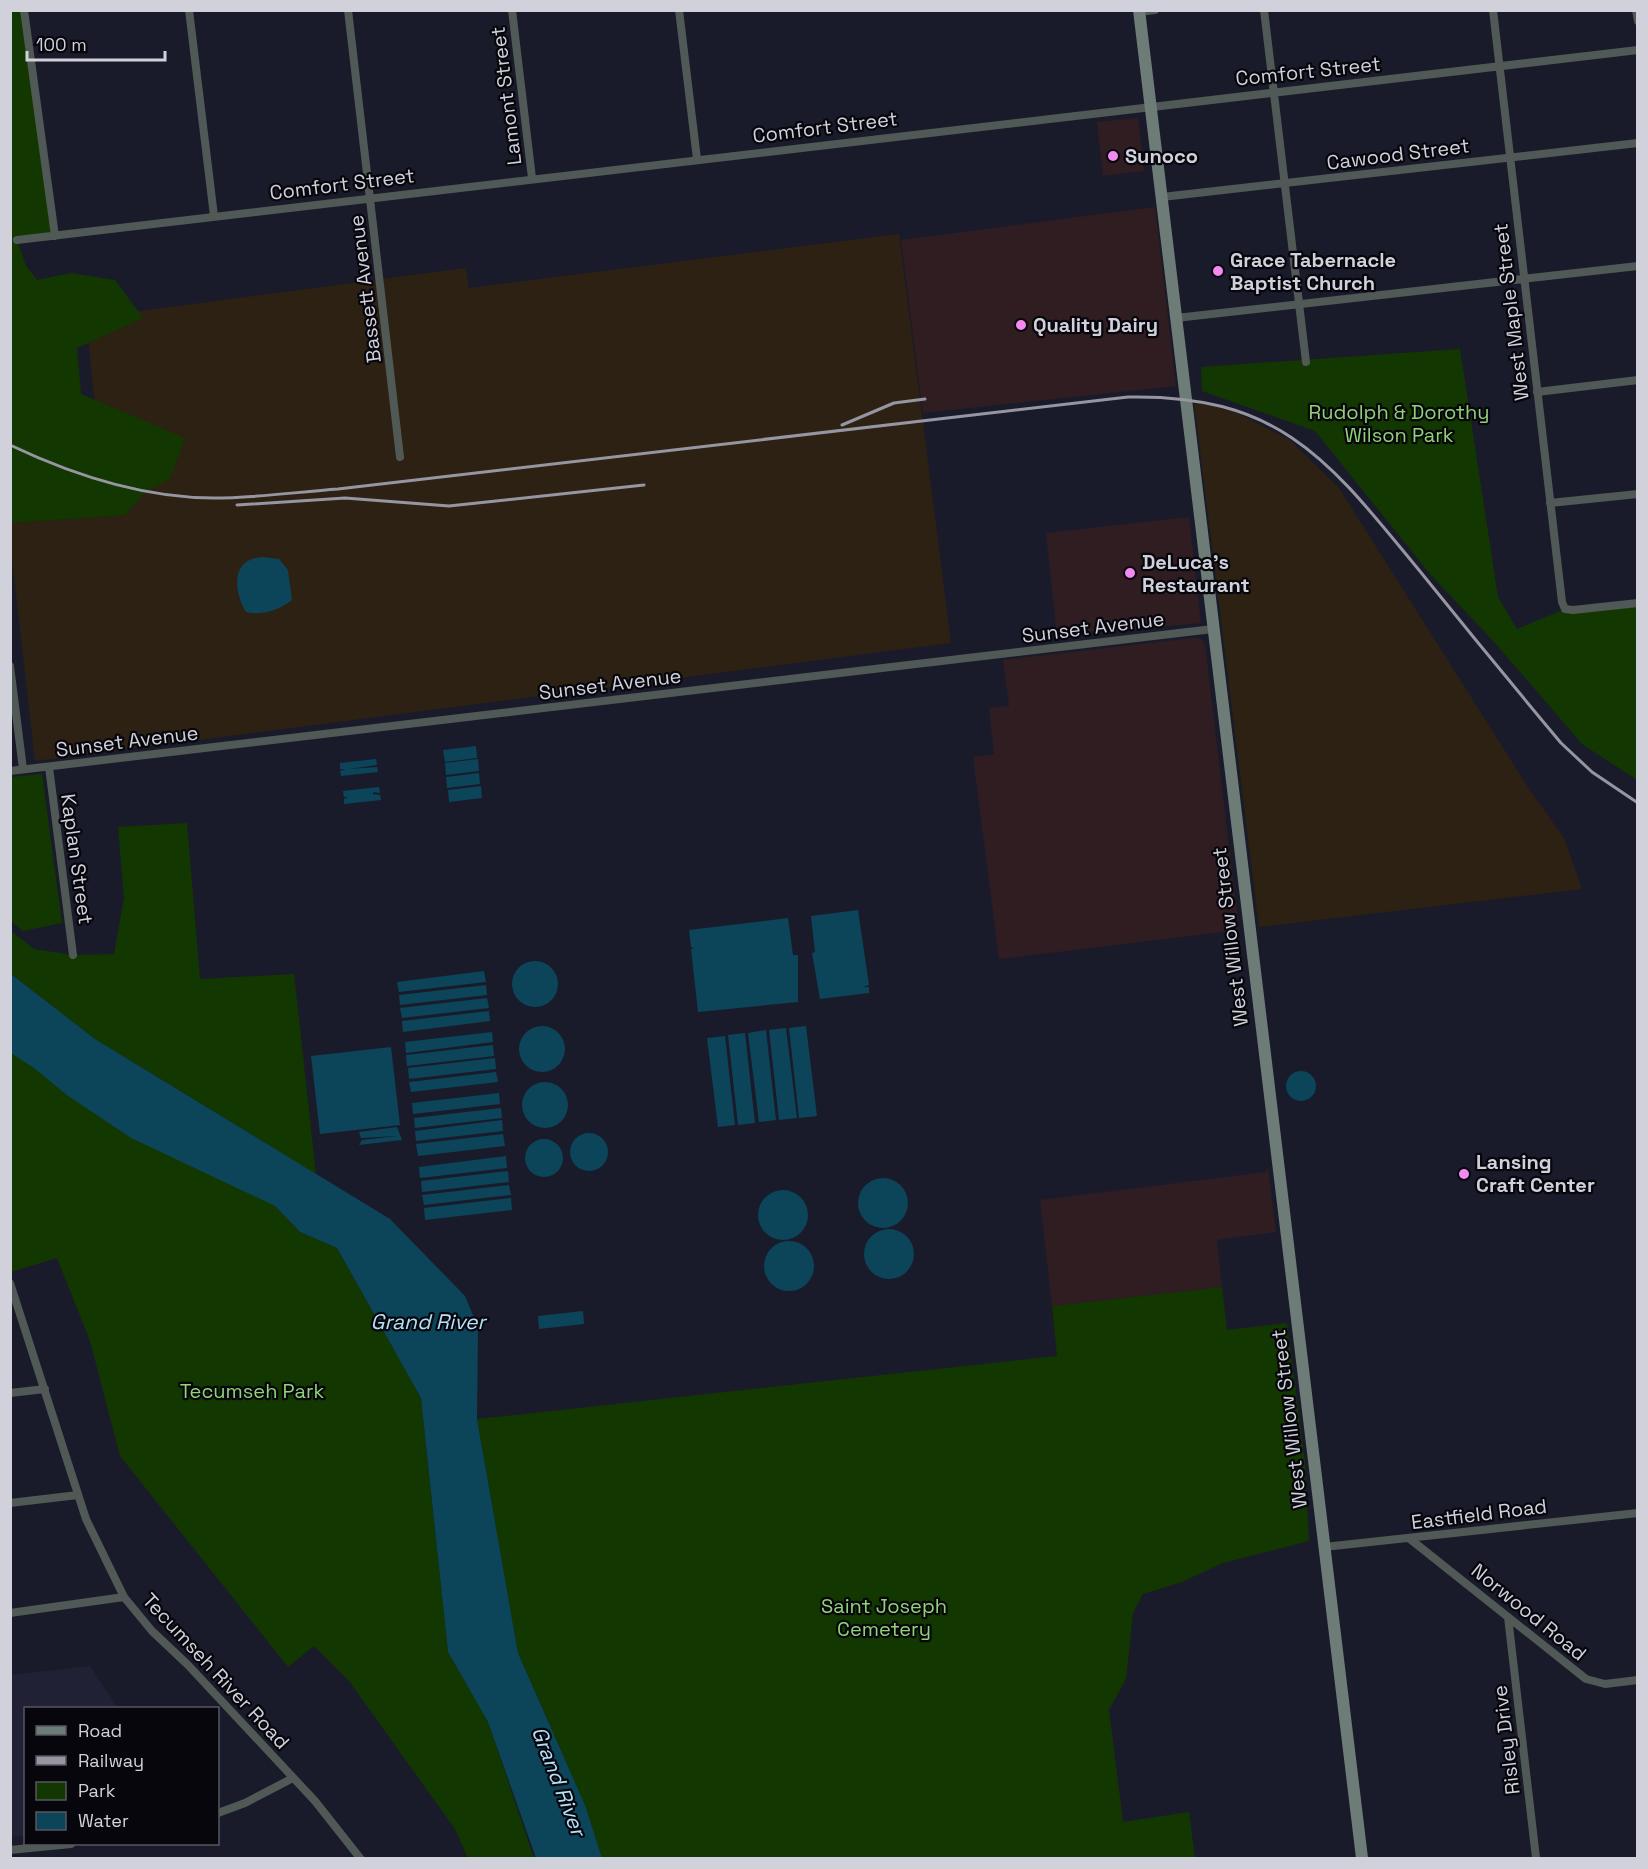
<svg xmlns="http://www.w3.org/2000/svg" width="1648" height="1869" font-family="'Space Grotesk',sans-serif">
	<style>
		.commercial { fill: #301d22 }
		.industrial { fill: #2d2113 }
		.built { fill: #212136 }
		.green { fill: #133700 }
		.water { fill: #0c4459 }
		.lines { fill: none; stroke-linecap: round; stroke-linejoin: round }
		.street { stroke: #505955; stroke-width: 8 }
		.secondary { stroke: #6d7c76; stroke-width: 12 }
		.rail { stroke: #9596a2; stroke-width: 3 }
		.poi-dot { fill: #f489f0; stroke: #06060c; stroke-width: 2 }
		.labels { text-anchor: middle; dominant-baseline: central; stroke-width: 4.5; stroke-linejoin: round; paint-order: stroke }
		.street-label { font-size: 20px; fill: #d1d1dc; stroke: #06060c }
		.poi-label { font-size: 20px; font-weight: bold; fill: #d1d1dc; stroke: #06060c; text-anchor: start }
		.park-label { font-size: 20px; fill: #92d377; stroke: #06060c }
		.water-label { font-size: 21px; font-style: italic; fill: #b4e1f7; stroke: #06060c }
	</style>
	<rect width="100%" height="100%" fill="#1a1b2a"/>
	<path class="commercial" d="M1138 118 1144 171 1103 176 1097 122Z
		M1155 207 1176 386 923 413 901 240Z
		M1189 517 1201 623 1057 636 1046 533Z
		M1193 638H1200L1205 644 1239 930 999 959 973 757 994 754 989 708 1009 706 1003 660Z
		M1268 1168 1276 1232 1217 1240 1222 1287 1052 1306 1040 1200 1265 1172Z"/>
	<path class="industrial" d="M899 234 951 643 35 761 11 550 10 523 106 516 86 318 466 268 469 288Z
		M1194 401 1235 412 1290 440 1339 488 1529 789 1564 838 1582 889 1259 927Z"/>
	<path class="built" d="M90 1666 118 1708H26L25 1836 11 1837 10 1675Z"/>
	<path class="green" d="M24 10 55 236 17 240 26 266 37 280 71 273 115 280 143 318 77 348 81 394 185 438 170 479 146 491 125 515 11 523 10 11Z
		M1460 349 1498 597 1517 629 1565 609 1637 601V780L1582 744 1496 644 1430 574 1315 431 1202 391 1201 367Z
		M42 774 62 923 23 931 11 921V777Z
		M187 823 200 979 294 974 316 1174 95 1039 11 974 10 930 34 949 73 955 114 954 124 898 118 827Z
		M10 1042 275 1206 300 1232 337 1248 421 1398 448 1652 488 1722 534 1858H468L455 1829 349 1681 314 1646 288 1667 120 1456 90 1341 57 1258 11 1272Z
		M1222 1287 1227 1330 1287 1323 1305 1464 1309 1541 1223 1563 1182 1582 1143 1594 1133 1613 1126 1679 1109 1710 1123 1822 1189 1812 1195 1858H602L585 1805 518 1653 477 1419 1057 1356 1052 1306Z"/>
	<path class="water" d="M262 557 279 559 288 570 292 600C279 610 262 616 246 612 233 590 231 559 262 557Z
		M476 746 477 758 445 762 443 750Z
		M376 759 377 765 349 769 377 767 378 772 341 776 340 771 345 769H340V763Z
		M478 759 479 771 446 775 445 763Z
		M479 773 480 784 447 788 446 777Z
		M481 786 482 798 449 802 448 790Z
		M379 787 380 793 373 792V794L380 795 381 800 344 804V799L348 797H344L343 791Z
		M858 910 869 985 862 987H869V993L820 999 812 953 815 952 811 916Z
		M788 918 793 955H798V1002L698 1012 691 949 694 948 691 947 689 930Z
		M512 984a23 23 0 1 1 46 0a23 23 0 1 1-46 0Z
		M484 971 486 982 399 992 397 982Z
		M11 974 95 1039 390 1219 465 1296 478 1327 477 1419 518 1653 585 1805 602 1858H536L488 1722 448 1652 421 1398 337 1248 300 1232 275 1206 131 1138 68 1096 34 1068 11 1053Z
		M486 985 487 995 400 1005 399 995Z
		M487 998 489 1008 402 1018 400 1008Z
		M489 1011 490 1021 403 1032 402 1021Z
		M519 1049a23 23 0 1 1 46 0a23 23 0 1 1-46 0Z
		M806 1026 817 1116 799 1118 789 1028Z
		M786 1028 797 1118 779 1120 769 1030Z
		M766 1030 776 1120 759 1122 748 1033Z
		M492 1032 493 1042 406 1053 405 1042Z
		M745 1033 755 1123 738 1125 728 1035Z
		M725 1036 735 1125 718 1127 707 1038Z
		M493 1045 494 1056 407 1066 406 1055Z
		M391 1047 400 1125 320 1134 311 1056Z
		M495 1058 496 1069 409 1079 408 1068Z
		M1286 1086a15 15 0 1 1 30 0a15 15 0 1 1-30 0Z
		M496 1072 498 1082 411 1092 409 1082Z
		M522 1105a23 23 0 1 1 46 0a23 23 0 1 1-46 0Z
		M499 1093 500 1104 413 1114 412 1103Z
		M501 1108 502 1118 415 1128 414 1118Z
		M502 1120 503 1131 416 1141 415 1131Z
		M397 1127 402 1140 359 1145 362 1140 397 1136 361 1138 359 1132Z
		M570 1152a19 19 0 1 1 38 0a19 19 0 1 1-38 0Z
		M503 1134 505 1146 418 1156 416 1144Z
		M525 1158a19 19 0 1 1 38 0a19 19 0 1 1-38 0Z
		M506 1156 507 1168 420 1178 419 1167Z
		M508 1171 509 1182 422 1192 421 1181Z
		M858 1203a25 25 0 1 1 50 0a25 25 0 1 1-50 0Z
		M509 1185 511 1195 424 1205 422 1195Z
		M758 1215a25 25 0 1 1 50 0a25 25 0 1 1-50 0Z
		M511 1198 512 1210 425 1220 424 1208Z
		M864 1254a25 25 0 1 1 50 0a25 25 0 1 1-50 0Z
		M764 1266a25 25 0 1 1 50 0a25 25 0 1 1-50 0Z
		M583 1311 584 1324 539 1329 538 1316Z"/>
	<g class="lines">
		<path class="street" d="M24 10 55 236
			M189 10 214 216
			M348 10 400 457
			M512 10 532 178
			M679 10 697 159
			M1264 10 1306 362
			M1493 10 1562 602 1565 609 1573 610 1638 603
			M1636 10 1638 21
			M1139 12 1155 10
			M1162 197 1638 143
			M17 240 1638 50
			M1176 318 1638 266
			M1537 392 1638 380
			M1550 503 1638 494
			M10 666 23 769
			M49 767 73 955
			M10 771 1213 629
			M10 1283 86 1519 124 1597 152 1631 188 1665 315 1801 360 1858
			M10 1393 45 1389
			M10 1503 78 1495
			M1410 1539 1586 1679 1605 1684 1638 1680
			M1324 1547 1638 1513
			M10 1613 124 1597
			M1508 1617 1536 1858
			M218 1813 245 1803 293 1778
			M10 1850 71 1844"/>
		<path class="secondary" d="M1139 10 1362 1858"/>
		<path class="rail" d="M842 425 894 403 925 399
			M10 445C73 475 143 498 214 498 255 498 297 492 338 489L1128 397C1285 394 1332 465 1423 575 1469 632 1515 688 1561 743L1592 772 1638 803
			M237 505 345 498 449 506 644 485"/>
	</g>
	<g class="poi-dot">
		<circle cx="1113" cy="156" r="6"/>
		<circle cx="1218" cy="271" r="6"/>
		<circle cx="1021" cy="325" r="6"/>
		<circle cx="1130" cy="573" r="6"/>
		<circle cx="1464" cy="1174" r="6"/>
	</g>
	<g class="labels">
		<g class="street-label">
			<text transform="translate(1308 71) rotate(-6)">Comfort Street</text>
			<text transform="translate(506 96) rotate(-97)">Lamont Street</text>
			<text transform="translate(825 127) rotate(-7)">Comfort Street</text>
			<text transform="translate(1398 154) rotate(-7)">Cawood Street</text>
			<text transform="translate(342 184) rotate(-7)">Comfort Street</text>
			<text transform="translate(365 289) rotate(-97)">Bassett Avenue</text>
			<text transform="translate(1511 312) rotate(-97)">West Maple Street</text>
			<text transform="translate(1093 627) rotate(-7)">Sunset Avenue</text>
			<text transform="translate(610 684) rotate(-7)">Sunset Avenue</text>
			<text transform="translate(127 741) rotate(-7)">Sunset Avenue</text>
			<text transform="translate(77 859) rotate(82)">Kaplan Street</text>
			<text transform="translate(1230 937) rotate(-97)">West Willow Street</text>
			<text transform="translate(1289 1419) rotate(-97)">West Willow Street</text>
			<text transform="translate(1479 1514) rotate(-7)">Eastfield Road</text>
			<text transform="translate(1529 1612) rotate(39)">Norwood Road</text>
			<text transform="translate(216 1671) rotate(47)">Tecumseh River Road</text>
			<text transform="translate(1506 1740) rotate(-97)">Risley Drive</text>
		</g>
		<g class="poi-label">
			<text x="1125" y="156">Sunoco</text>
			<text x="1230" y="260">Grace Tabernacle<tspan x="1230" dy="23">Baptist Church</tspan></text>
			<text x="1033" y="325">Quality Dairy</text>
			<text x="1142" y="562">DeLuca's<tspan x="1142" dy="23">Restaurant</tspan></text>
			<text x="1476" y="1162">Lansing<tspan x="1476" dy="23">Craft Center</tspan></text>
		</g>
		<g class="park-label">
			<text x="1399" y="412">Rudolph &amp; Dorothy<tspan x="1399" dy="23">Wilson Park</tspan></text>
			<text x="252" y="1391">Tecumseh Park</text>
			<text x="884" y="1606">Saint Joseph<tspan x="884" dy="23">Cemetery</tspan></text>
		</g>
		<g class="water-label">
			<text x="428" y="1321">Grand River</text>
			<text transform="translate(559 1781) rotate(69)">Grand River</text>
		</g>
	</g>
	<rect width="1648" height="1869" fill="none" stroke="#d1d1dc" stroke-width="24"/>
	<rect x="24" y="1707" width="195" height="138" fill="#06060c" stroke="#57575f" stroke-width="1.5"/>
	<rect x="36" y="1726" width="30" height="9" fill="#6d7c76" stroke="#57575f" stroke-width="1.5"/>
	<text x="78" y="1737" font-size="18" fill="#d1d1dc">Road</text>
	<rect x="36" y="1756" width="30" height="9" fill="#9596a2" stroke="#57575f" stroke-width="1.5"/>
	<text x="78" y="1767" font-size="18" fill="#d1d1dc">Railway</text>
	<rect x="36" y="1782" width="30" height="18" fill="#133700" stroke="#57575f" stroke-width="1.5"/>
	<text x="78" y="1797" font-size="18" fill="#d1d1dc">Park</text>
	<rect x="36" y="1812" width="30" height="18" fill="#0c4459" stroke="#57575f" stroke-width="1.5"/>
	<text x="78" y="1827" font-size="18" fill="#d1d1dc">Water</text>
	<path d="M27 51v9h138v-9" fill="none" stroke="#d1d1dc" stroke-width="3"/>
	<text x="36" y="51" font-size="18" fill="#d1d1dc" stroke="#06060c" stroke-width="4.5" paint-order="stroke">100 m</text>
</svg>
